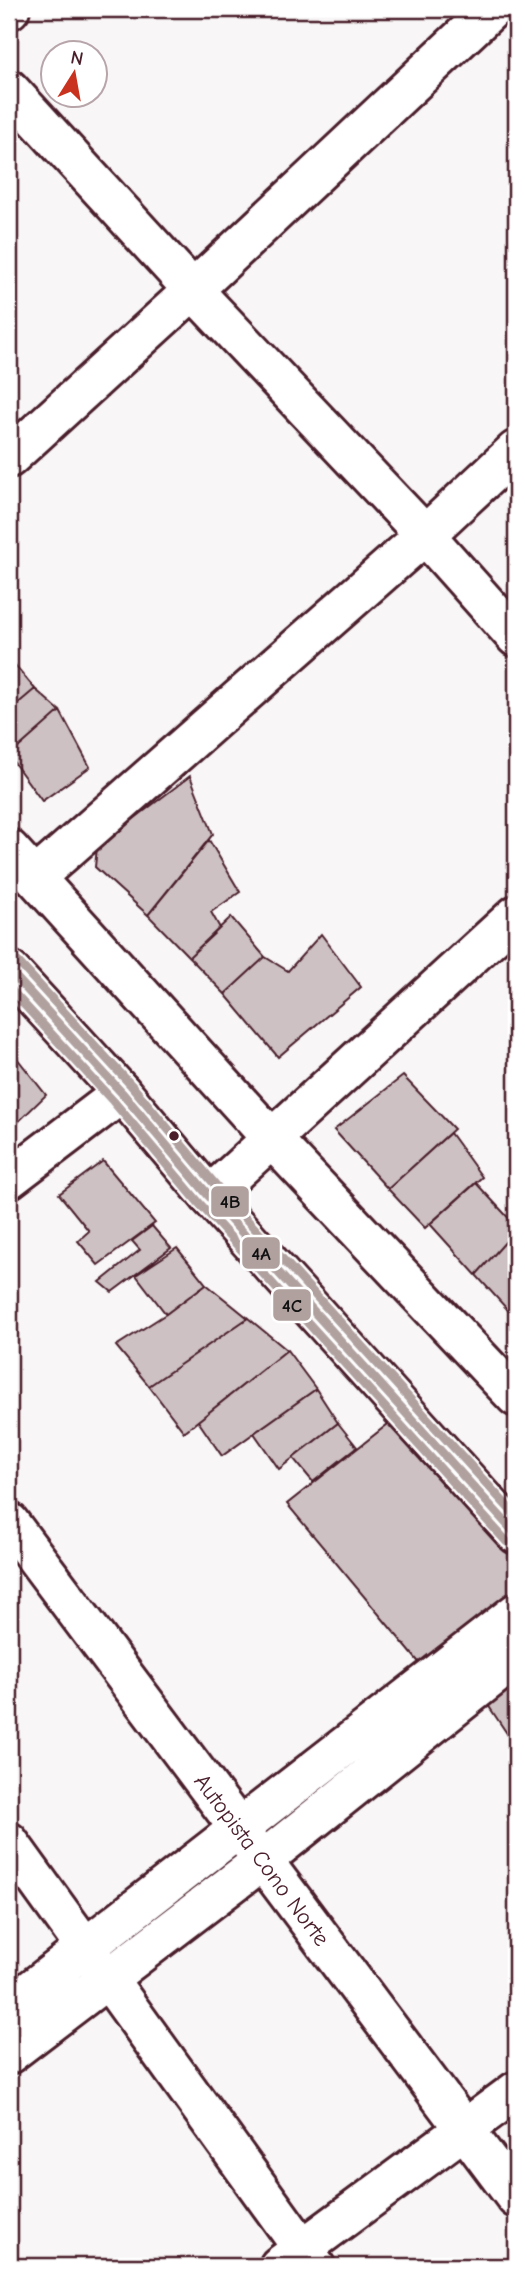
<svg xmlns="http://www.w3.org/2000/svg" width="525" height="2275" font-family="'Comic Neue',sans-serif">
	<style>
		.building { fill: #cdc1c4; stroke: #4a1f2b; stroke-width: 2 }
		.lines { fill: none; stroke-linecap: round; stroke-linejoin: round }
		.minor-casing { stroke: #4a1f2b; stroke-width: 44 }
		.secondary-casing { stroke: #4a1f2b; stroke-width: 44 }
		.trunk-casing { stroke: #4a1f2b; stroke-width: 44 }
		.minor { stroke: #fff; stroke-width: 38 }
		.secondary { stroke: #fff; stroke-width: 38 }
		.trunk { stroke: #fff; stroke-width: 38 }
		.bus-1-casing { stroke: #fff; stroke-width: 14 }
		.bus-2-casing { stroke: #fff; stroke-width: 14 }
		.bus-3-casing { stroke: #fff; stroke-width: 14 }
		.bus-1 { stroke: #b0a19f; stroke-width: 9 }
		.bus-2 { stroke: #b0a19f; stroke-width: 9 }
		.bus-3 { stroke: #b0a19f; stroke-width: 9 }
		.bus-dot { fill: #4a1f2b; stroke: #fff; stroke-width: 2.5 }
		.labels { text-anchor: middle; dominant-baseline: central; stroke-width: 5; stroke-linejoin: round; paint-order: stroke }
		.street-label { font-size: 23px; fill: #4a1f2b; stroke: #fff }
		.line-badge { stroke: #fff; stroke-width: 2.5 }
		.pale-badge-label { font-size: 19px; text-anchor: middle; font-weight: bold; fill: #111 }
	</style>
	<rect width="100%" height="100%" fill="#f8f6f7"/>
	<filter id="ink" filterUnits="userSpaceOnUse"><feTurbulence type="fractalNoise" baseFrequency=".0143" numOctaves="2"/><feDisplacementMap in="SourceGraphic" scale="14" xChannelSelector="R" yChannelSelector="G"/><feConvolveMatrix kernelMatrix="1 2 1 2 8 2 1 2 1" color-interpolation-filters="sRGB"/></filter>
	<g filter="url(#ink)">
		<path class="building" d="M15 665 35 689 9 711V670Z
			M35 689 60 711 9 756V711Z
			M60 711 90 767 42 801 9 756Z
			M190 776 213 834 148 915 95 867 97 847Z
			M209 840 240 892 211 912 220 928 189 957 148 915Z
			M231 917 265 957 225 994 189 957Z
			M321 934 361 987 278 1057 225 994 265 957 288 971Z
			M9 1048 46 1095 9 1131Z
			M403 1076 454 1129 388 1189 334 1130Z
			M450 1133 482 1177 425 1228 388 1189Z
			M103 1161 155 1223 98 1265 78 1241 89 1231 59 1194Z
			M476 1183 516 1226V1230L476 1275 430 1224Z
			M152 1226 171 1248 112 1292 100 1282 140 1250 132 1241Z
			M516 1230V1319L476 1275Z
			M177 1248 206 1284 166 1314 136 1275Z
			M206 1284 248 1318 149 1386 116 1346 166 1314Z
			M248 1318 287 1350 184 1432 149 1386Z
			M287 1350 316 1389 222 1456 198 1421Z
			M316 1389 338 1423 279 1469 254 1433Z
			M402 1413 516 1558V1602L427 1672 287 1504Z
			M338 1423 357 1447 313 1482 293 1458Z
			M516 1679V1747L486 1702Z"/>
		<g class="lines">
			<g class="minor-casing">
				<path id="minor" d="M9 10 10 9
					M9 89 193 290 425 535 516 637
					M9 458 193 290 492 9
					M9 849 272 1139 516 1397
					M36 877 425 535 516 450
					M9 1179 122 1093
					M209 1196 516 915
					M9 2007 516 1613
					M9 2054 263 1860 516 1658"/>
			</g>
			<g class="secondary-casing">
				<g id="secondary">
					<path id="s1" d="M9 1522 516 2198"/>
					<path d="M9 1842 315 2266"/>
					<path d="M279 2266 516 2091"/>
				</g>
			</g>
			<g class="trunk-casing">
				<path id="trunk" d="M9 970 122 1093 209 1196 516 1534"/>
			</g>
			<use href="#minor" class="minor"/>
			<use href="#secondary" class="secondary"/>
			<use href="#trunk" class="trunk"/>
			<g class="bus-1-casing">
				<path id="bus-1" d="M9 970 122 1093 209 1196 516 1534"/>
			</g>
			<g class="bus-2-casing">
				<path id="bus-2" d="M9 988 113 1101 200 1204 507 1542"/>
			</g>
			<g class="bus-3-casing">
				<path id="bus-3" d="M18 962 131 1085 218 1188 516 1516"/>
			</g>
			<use href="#bus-1" class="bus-1"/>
			<use href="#bus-2" class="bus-2"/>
			<use href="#bus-3" class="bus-3"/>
		</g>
	</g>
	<circle class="bus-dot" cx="174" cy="1136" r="6"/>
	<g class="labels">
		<g class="street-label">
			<text stroke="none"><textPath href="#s1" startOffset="422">Autopista Cono Norte</textPath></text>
		</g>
	</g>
	<g class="line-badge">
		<rect x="210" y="1185" width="40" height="33" rx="7" fill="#b0a19f"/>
		<rect x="241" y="1236" width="40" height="34" rx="7" fill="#b0a19f"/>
		<rect x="272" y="1288" width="40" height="34" rx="7" fill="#b0a19f"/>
	</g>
	<g class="pale-badge-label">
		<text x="230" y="1208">4B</text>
		<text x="261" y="1260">4A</text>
		<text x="292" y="1312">4C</text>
	</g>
	<rect width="525" height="2275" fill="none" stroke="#fff" stroke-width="35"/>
	<rect x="18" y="18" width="490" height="2240" fill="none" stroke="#4a1f2b" stroke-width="2.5" filter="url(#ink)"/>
	<g transform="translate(74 74) rotate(11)"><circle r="33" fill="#ffffff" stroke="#b7a5aa" stroke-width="2"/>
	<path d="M0-5L12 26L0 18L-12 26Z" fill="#c8321e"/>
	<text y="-10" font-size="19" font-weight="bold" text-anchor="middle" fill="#4a1f2b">N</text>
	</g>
</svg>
